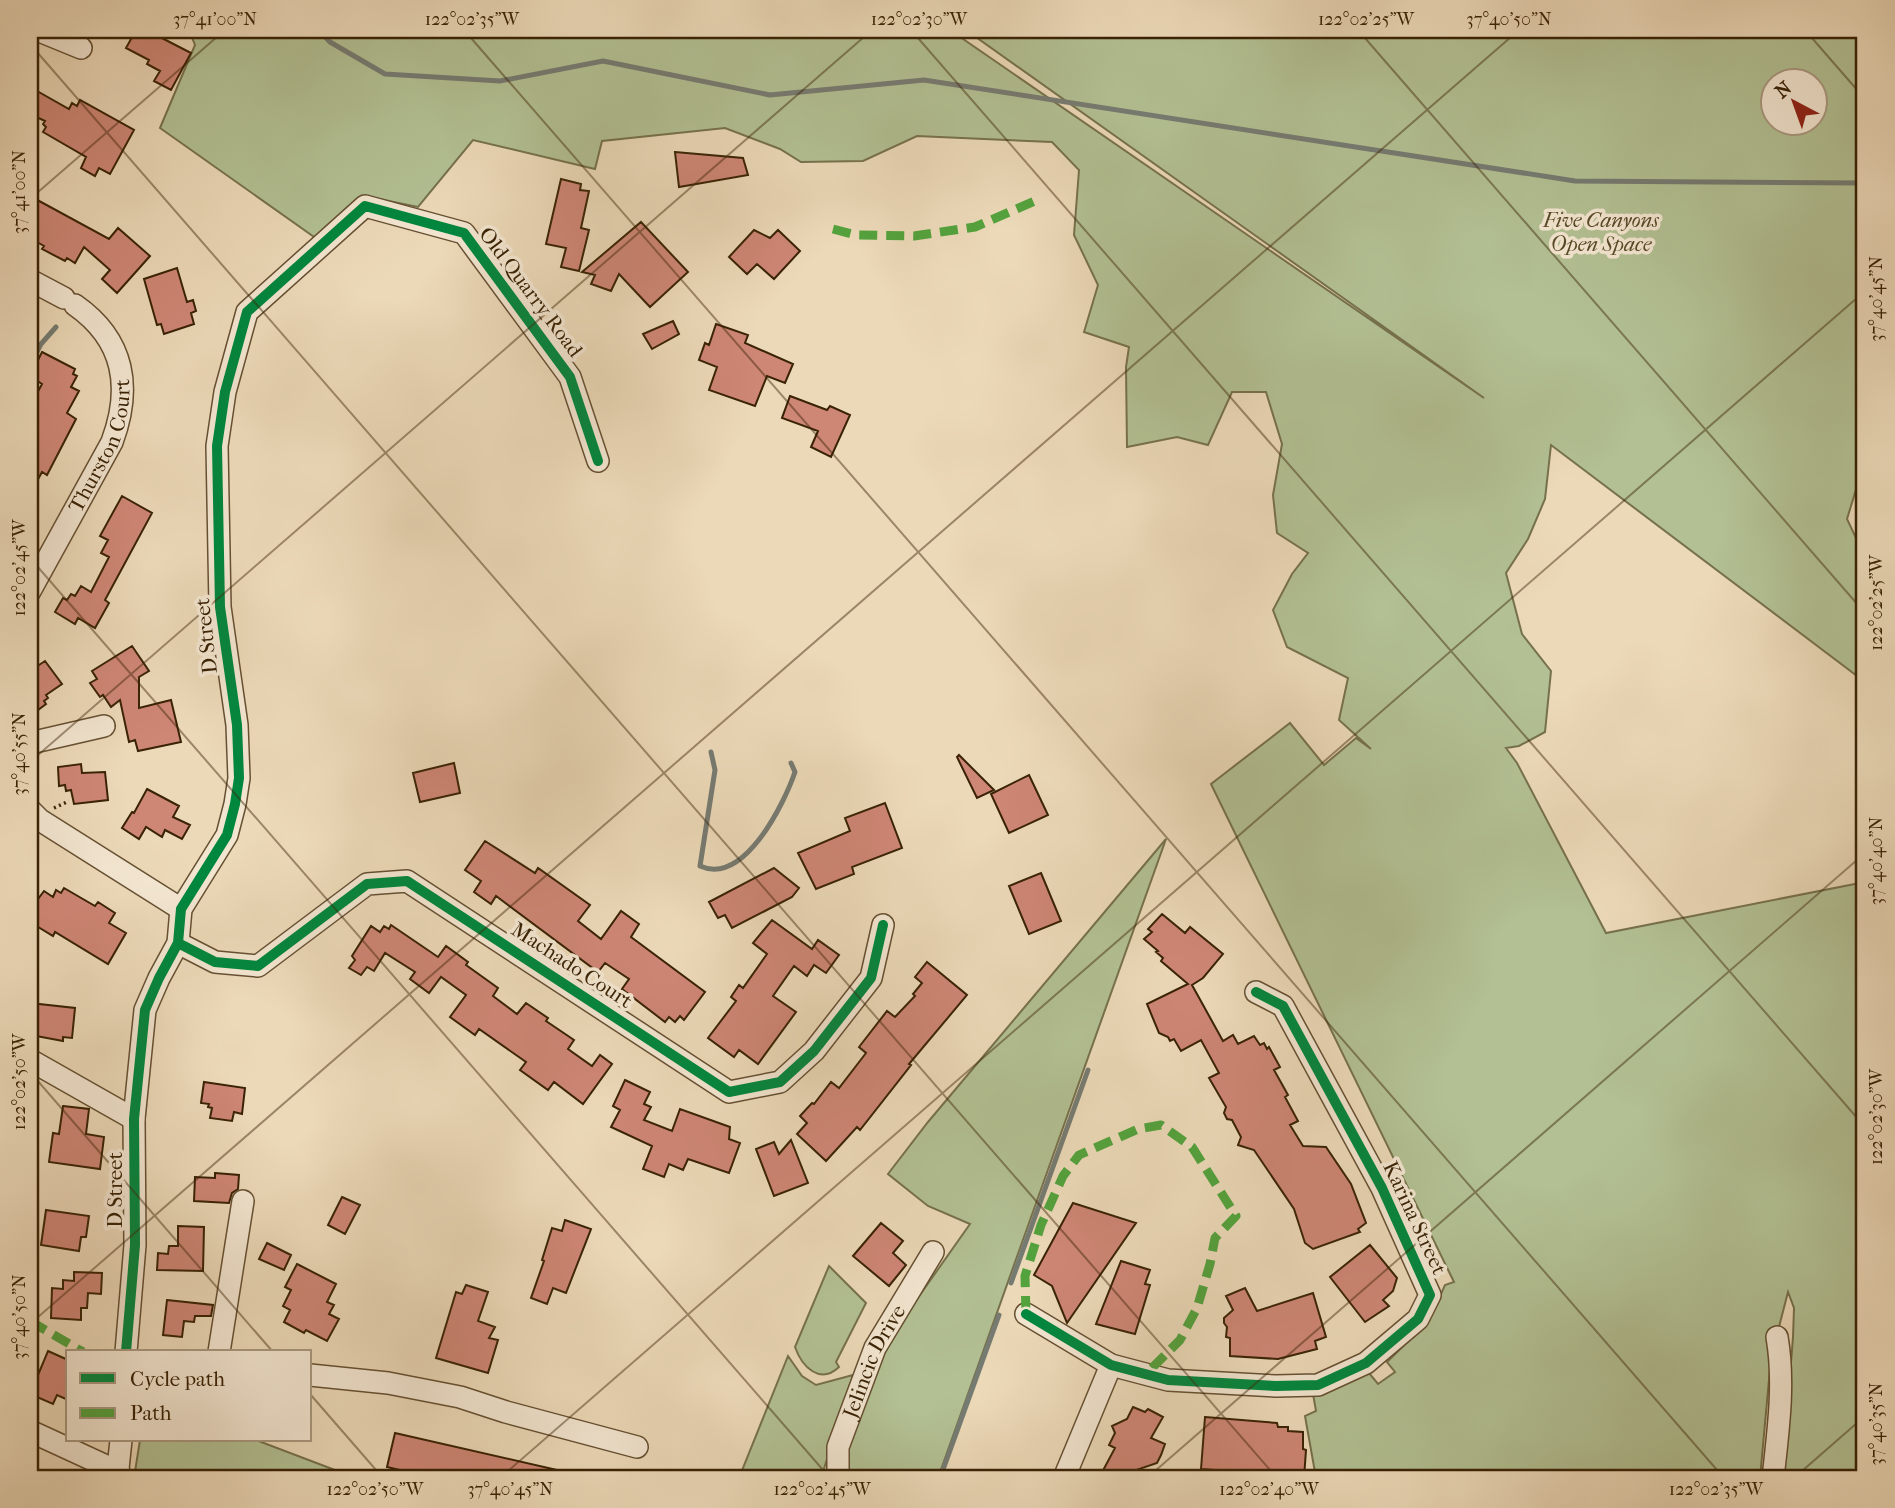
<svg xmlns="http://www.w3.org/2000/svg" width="1895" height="1508" font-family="'IM FELL French Canon',serif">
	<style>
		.green { fill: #b2c093; stroke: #76714c; stroke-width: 2; fill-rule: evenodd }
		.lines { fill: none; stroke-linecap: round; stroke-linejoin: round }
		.stream { stroke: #767b72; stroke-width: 5 }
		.building { fill: #ce8675; stroke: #392205; stroke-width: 2 }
		.minor-casing { stroke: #665032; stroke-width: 24 }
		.path { stroke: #392205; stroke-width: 3.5; stroke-dasharray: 2 3.5; stroke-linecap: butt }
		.minor { stroke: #f3e6d1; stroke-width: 21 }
		.quiet { stroke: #53a23d; stroke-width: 9; stroke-dasharray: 18 9; stroke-linecap: butt }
		.cycleway-casing { stroke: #f3e6d1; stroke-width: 15 }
		.cycleway { stroke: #00873e; stroke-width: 10 }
		.ticks { fill: none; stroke: #392205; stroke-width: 2; stroke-opacity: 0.45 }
		.labels { text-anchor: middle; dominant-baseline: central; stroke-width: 7; stroke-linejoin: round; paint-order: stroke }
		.park-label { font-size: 21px; font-style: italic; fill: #574a28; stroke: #f3e6d1 }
		.street-label { font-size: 21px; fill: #392205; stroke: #f3e6d1 }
		.neatline { fill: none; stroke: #392205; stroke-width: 2.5 }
		.ticks-label { font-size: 18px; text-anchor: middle; fill: #392205 }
	</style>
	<rect width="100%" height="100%" fill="#ecd9b8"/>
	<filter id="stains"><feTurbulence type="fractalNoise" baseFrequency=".00286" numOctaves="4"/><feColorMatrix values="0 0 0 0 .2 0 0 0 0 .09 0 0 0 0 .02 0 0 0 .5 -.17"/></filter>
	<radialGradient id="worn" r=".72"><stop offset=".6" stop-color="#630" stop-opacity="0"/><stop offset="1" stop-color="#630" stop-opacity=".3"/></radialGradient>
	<path class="green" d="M189 30H950L1484 398 966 30H1865V460L1847 519 1865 557V682L1551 445 1545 499 1528 539 1506 573 1522 634 1551 671 1545 732 1519 746 1506 748 1517 763 1606 933 1865 882V1478H1782L1793 1337 1794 1308 1788 1292 1771 1358 1760 1478H1316L1305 1416 1316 1411 1313 1394 1369 1373 1378 1384 1395 1372 1387 1362 1429 1321 1445 1285 1454 1282 1211 784 1290 723 1324 765 1356 738 1371 749 1339 720 1348 678 1287 647 1273 610 1292 574 1308 553 1277 533 1273 495 1282 444 1266 392H1232L1208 445 1177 437 1127 447 1126 367 1129 347 1084 332 1098 285 1074 235 1079 170 1052 142 917 136 863 161 801 162 780 149 725 128 602 141 595 169 473 140 418 207 365 196 317 239 160 128 195 45ZM1772 80H1814V122H1772Z
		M1166 839 938 1478H845L851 1424 867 1386 898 1326 970 1224 928 1206 888 1174 928 1122Z
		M829 1266 866 1303 836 1362 839 1367C820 1385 802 1367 795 1347Z
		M788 1356 802 1376 816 1385 853 1375 822 1475 824 1478H739Z
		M140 1440H256L356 1478H134Z"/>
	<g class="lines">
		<path class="stream" d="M319 30 330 42 385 74 500 81 603 61 770 95 924 80 1575 181 1865 183
			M30 365 41 344 56 327
			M711 752 715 770 700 866C744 886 784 804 795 772L791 763
			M1011 1283 1088 1070
			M940 1478 999 1315"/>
	</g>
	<path class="building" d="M136 30H159L156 35 191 53 171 90 154 81 160 71 147 64 149 60 126 48Z
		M30 87 69 109 72 103 77 106 80 100 134 130 110 174 99 168 95 176 81 168 86 157 43 132 46 127 43 124 45 121 30 114Z
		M675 152 743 158 748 175 679 187Z
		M561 179 581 184 580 190 589 191 581 228 589 230 579 271 561 267 566 248 546 244Z
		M30 196 109 239 118 228 150 256 117 293 102 279 110 270 84 247 75 263 67 258 65 261 42 249 44 246 30 238Z
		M641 222 688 272 650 307 619 274 611 291 591 284 595 275 582 272Z
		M754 230 770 238 778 230 800 251 774 279 757 264 747 274 729 257Z
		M177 268 187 302 193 300 196 311 191 313 194 324 164 334 161 324 157 325 144 279Z
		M673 321 679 334 652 349 643 334Z
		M716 324 748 335 745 343 793 364 785 383 767 376 755 406 709 390 717 367 699 360 705 343 709 345Z
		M42 352 75 369 73 374 77 376 71 387 79 391 67 413 76 419 47 475 42 472 30 494V406L42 384 30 376Z
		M790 396 827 410 830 406 850 415 831 457 811 447 818 431 782 418Z
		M122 496 152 513 105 600 109 603 95 628 78 618 75 624 55 612 63 598 67 600 71 594 75 596 81 586 91 592 109 557 101 553 108 540 100 536Z
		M132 646 149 671 139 677V708L171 700 181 742 138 751 135 740 129 742 120 700 111 707 103 695 100 697 90 683 97 679 92 671Z
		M45 661 62 684 46 695 48 698 44 701 46 704 30 716V671Z
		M959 755 994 790 977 798 957 757Z
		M454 763 460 793 420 802 413 773Z
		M81 764 82 773 105 772 108 800 74 804 71 790 66 791 65 785 59 786 58 767Z
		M1029 775 1048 815 1009 833 991 794Z
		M147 789 179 806 173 817 190 825 182 839 165 830 162 837 146 827 139 839 122 828 132 812 134 813Z
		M885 803 902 848 852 867 854 874 816 889 798 853 850 831 845 818Z
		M485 841 535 873 538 868 590 905 578 921 601 939 621 911 639 924 631 937 705 992 684 1020 680 1016 675 1022 669 1017 665 1022 622 989 629 979 605 963 598 972 496 896 491 904 474 892 481 881 465 870Z
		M774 868 799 888 792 897 732 928 725 915 718 918 709 902Z
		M1041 873 1061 921 1029 934 1009 886Z
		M64 888 95 906 98 902 115 913 109 923 126 933 108 964 55 932 53 936 30 922V899L35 903 44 891 53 897 56 890 61 893Z
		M1162 914 1185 933 1190 927 1223 954 1203 978 1192 985 1223 1041 1233 1035 1238 1044 1254 1036 1260 1045 1264 1043 1267 1049 1269 1047 1280 1067 1274 1070 1288 1095 1285 1097 1298 1121 1290 1125 1303 1146 1326 1147 1351 1184 1366 1223 1358 1229 1360 1232 1313 1249 1305 1243 1294 1209 1254 1150 1238 1145 1241 1137 1232 1120 1227 1119 1224 1113 1226 1107 1209 1078 1219 1073 1201 1040 1181 1051 1174 1039 1170 1041 1168 1037 1159 1033 1147 1004 1188 984 1161 961 1163 958 1156 952 1158 951 1144 939 1152 932 1148 929Z
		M772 920 812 949 818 940 839 955 826 973 814 965 807 976 794 966 773 996 796 1012 758 1064 739 1050 734 1057 708 1038 736 1001 731 997 739 985 743 988 767 954 753 943Z
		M391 925 438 957 446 946 468 962 466 965 498 988 493 996 517 1014 526 1003 548 1018 546 1021 574 1040 568 1049 592 1066 600 1055 612 1064 583 1104 554 1082 548 1090 520 1070 526 1062 479 1029 475 1035 450 1017 466 995 441 977 429 993 410 979 415 972 385 953 374 971 367 967 361 975 349 968 355 960 352 956 371 926 380 932 384 926 389 929Z
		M927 962 967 995 909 1064 911 1065 860 1130 857 1127 826 1161 797 1134 807 1123 800 1116 812 1103 814 1104 831 1082 839 1088 866 1053 859 1047 887 1011 895 1017 915 996 913 994 922 983 915 977Z
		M30 1003 75 1008 72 1038 63 1037V1041L36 1036 38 1022 30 1021Z
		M625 1080 650 1092 644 1104 651 1107 644 1120 672 1131 680 1109 730 1127 729 1139 740 1143 729 1173 688 1159 683 1170 669 1164 664 1177 643 1169 652 1146 611 1127 620 1110 613 1106Z
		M204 1082 245 1088 242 1114 234 1112 232 1121 210 1118 212 1108 208 1107 209 1104 201 1103Z
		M63 1106 89 1109 86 1134 104 1137 100 1169 49 1162 53 1133 59 1134Z
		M791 1140 808 1183 774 1196 756 1149 774 1142 779 1154Z
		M215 1173 239 1175 238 1189 232 1193 229 1203 194 1201 195 1177 215 1178Z
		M342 1197 360 1205 345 1234 328 1225Z
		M1073 1203 1136 1223 1067 1323 1052 1286 1034 1275Z
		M46 1210 89 1216 86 1237H81L79 1251 41 1245Z
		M565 1220 591 1229 566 1293 553 1288 547 1304 531 1298 544 1261 542 1260 552 1228 562 1231Z
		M881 1223 903 1241 893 1253 906 1265 889 1286 853 1256Z
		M178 1226 204 1227 203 1271 157 1270 158 1253 168 1254 169 1246H178Z
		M267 1243 291 1255 284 1270 259 1259Z
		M1370 1245 1397 1278 1393 1291 1383 1300 1389 1306 1365 1322 1330 1277Z
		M1121 1261 1150 1270 1145 1284 1150 1285 1135 1334 1096 1324Z
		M297 1264 336 1284 327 1302 334 1305 329 1314 339 1319 327 1341 306 1330 304 1333 284 1322 290 1310 283 1306 291 1290 285 1287Z
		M74 1272 102 1273 101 1294 88 1293 87 1308H81V1320L51 1318 52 1288 63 1289V1280L74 1281Z
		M466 1285 488 1292 478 1321 495 1327 489 1338 498 1340 488 1373 436 1358 456 1292 462 1294Z
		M1245 1288 1257 1311 1313 1293 1326 1337 1315 1341 1317 1349 1278 1359 1230 1356V1338L1226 1337 1227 1327 1224 1323V1318L1233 1310 1226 1296Z
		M167 1300 213 1305 211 1316H195L194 1322 184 1321 182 1337 163 1335Z
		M48 1351 68 1360V1400L57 1395 53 1404 30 1394Z
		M1133 1407 1145 1412 1148 1409 1163 1417 1151 1438 1165 1444 1161 1455 1157 1463 1113 1478H1099L1115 1448 1109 1445 1115 1433 1112 1426 1127 1419Z
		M1205 1417 1277 1423 1278 1427H1288V1431L1303 1432V1449L1306 1450 1304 1478H1256V1473L1201 1469Z
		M395 1433 566 1472V1478H434L387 1467Z"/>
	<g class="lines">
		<g class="minor-casing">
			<g id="minor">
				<path d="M37 30 81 48"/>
				<path d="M30 280 64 298"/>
				<path id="s1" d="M30 591 112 442C132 388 125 340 75 305"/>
				<path d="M30 743 104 726"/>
				<path d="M30 810 40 820 181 909"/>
				<path d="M178 943 215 962 258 966 367 884 407 881 729 1092 780 1082 814 1051 871 978 883 925"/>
				<path d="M30 1060 134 1119"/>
				<path d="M1026 1314 1111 1365 1168 1380 1276 1386 1318 1385 1366 1363 1418 1319 1430 1295 1382 1188 1283 1006 1256 992"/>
				<path d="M126 1352 135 1245 134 1119 145 1010 159 978 178 943 181 909 227 835 235 804 239 778 237 725 220 607 217 446 225 392 247 312 365 206 464 233 570 377 598 461"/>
				<path d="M219 1352 243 1201"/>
				<path d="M310 1375 388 1383 460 1397 506 1412 637 1447"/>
				<path d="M30 1431 119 1472"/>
				<path d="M117 1478 121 1440"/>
				<path id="s2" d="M838 1478V1447L875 1348 933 1252"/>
				<path d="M1064 1478 1111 1365"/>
				<path d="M1773 1478C1778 1432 1785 1383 1777 1337"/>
			</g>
		</g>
		<path class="path" d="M54 808 69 801"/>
		<use href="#minor" class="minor"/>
		<path class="quiet" d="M833 229 856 235 914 236 975 227 1037 200
			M1026 1314 1025 1276 1041 1225 1063 1176 1079 1155 1138 1129 1161 1125 1192 1147 1236 1216 1215 1238 1210 1264 1197 1308 1180 1340 1146 1374
			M30 1321 83 1352"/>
		<g class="cycleway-casing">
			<path id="cycleway" d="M178 943 215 962 258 966 367 884 407 881 729 1092 780 1082 814 1051 871 978 883 925
				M1026 1314 1111 1365 1168 1380 1276 1386 1318 1385 1366 1363 1418 1319 1430 1295 1382 1188 1283 1006 1256 992
				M126 1352 135 1245 134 1119 145 1010 159 978 178 943 181 909 227 835 235 804 239 778 237 725 220 607 217 446 225 392 247 312 365 206 464 233 570 377 598 461"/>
		</g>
		<use href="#cycleway" class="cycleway"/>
	</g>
	<path class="ticks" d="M464 30 1724 1478M911 30 1865 1127M1358 30 1865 613M1805 30 1865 99M30 44 1277 1478M30 199 225 30M30 558 830 1478M30 762 872 30M30 1072 273 1352M30 1324 1519 30M310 1394 383 1478M500 1478 1865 291M1147 1478 1865 853M1794 1478 1865 1416"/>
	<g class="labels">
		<g class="park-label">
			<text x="1601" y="220">Five Canyons<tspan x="1601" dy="24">Open Space</tspan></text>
		</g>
		<g class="street-label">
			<text transform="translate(531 292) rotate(53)">Old Quarry Road</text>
			<text stroke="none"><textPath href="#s1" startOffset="163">Thurston Court</textPath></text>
			<text transform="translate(206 636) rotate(-96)">D Street</text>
			<text transform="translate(572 965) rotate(33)">Machado Court</text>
			<text transform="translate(115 1190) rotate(-90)">D Street</text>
			<text transform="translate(1415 1218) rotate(65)">Karina Street</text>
			<text stroke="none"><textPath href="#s2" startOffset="124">Jelincic Drive</textPath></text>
		</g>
	</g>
	<rect width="1895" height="1508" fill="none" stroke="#ecd9b8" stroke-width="77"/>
	<rect x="66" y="1350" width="245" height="91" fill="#f3e6d1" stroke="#a9987f" stroke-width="2"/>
	<rect x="80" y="1373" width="35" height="10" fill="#00873e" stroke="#a9987f" stroke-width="2"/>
	<text x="130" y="1386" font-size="21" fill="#392205">Cycle path</text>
	<rect x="80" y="1408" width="35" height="10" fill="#53a23d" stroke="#a9987f" stroke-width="2"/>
	<text x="130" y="1420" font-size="21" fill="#392205">Path</text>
	<g transform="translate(1794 102) rotate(319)"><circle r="33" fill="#f3e6d1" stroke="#a9987f" stroke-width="2"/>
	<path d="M0-5L12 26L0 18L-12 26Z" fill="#8f2418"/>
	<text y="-10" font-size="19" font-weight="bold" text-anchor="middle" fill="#392205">N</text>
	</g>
	<rect x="38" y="38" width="1818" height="1432" class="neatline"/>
	<g class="ticks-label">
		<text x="215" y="25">37°41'00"N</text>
		<text x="472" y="25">122°02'35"W</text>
		<text x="919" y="25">122°02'30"W</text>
		<text x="1366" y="25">122°02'25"W</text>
		<text x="1509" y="25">37°40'50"N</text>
		<text transform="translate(19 192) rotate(-90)" y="6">37°41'00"N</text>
		<text transform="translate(1876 299) rotate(-90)" y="6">37°40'45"N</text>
		<text transform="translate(19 568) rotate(-90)" y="6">122°02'45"W</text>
		<text transform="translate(1876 603) rotate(-90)" y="6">122°02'25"W</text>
		<text transform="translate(19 754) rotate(-90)" y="6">37°40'55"N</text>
		<text transform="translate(1876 861) rotate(-90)" y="6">37°40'40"N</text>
		<text transform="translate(19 1082) rotate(-90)" y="6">122°02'50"W</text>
		<text transform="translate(1876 1117) rotate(-90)" y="6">122°02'30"W</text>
		<text transform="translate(19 1317) rotate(-90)" y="6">37°40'50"N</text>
		<text transform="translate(1876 1424) rotate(-90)" y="6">37°40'35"N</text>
		<text x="375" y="1495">122°02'50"W</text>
		<text x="510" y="1495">37°40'45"N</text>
		<text x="822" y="1495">122°02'45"W</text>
		<text x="1269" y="1495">122°02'40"W</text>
		<text x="1716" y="1495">122°02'35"W</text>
	</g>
	<rect width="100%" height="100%" filter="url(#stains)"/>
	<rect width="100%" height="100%" fill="url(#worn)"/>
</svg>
